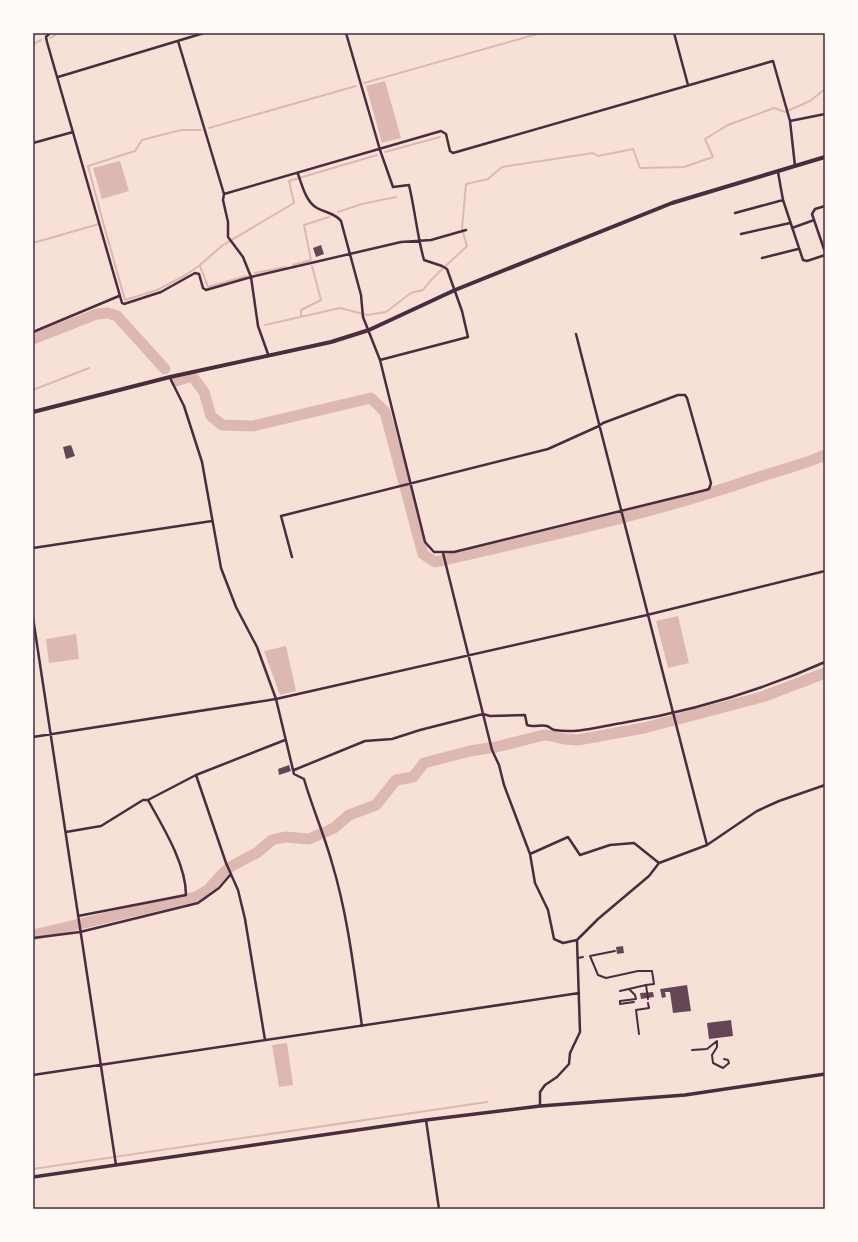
<svg xmlns="http://www.w3.org/2000/svg" width="858" height="1242" font-family="Commissioner,sans-serif">
	<style>
		.water { fill: #dcb8b0 }
		.lines { fill: none; stroke-linecap: round; stroke-linejoin: round }
		.stream { stroke: #dcb8b0; stroke-width: 2 }
		.river { stroke: #dcb8b0; stroke-width: 11 }
		.building { fill: #644757 }
		.pedestrian { stroke: #4a2c40; stroke-width: 2 }
		.minor { stroke: #4a2c40; stroke-width: 2.5 }
		.tertiary { stroke: #4a2c40; stroke-width: 3.5 }
		.primary { stroke: #4a2c40; stroke-width: 4 }
		.neatline { fill: none; stroke: #4a2c40; stroke-width: 1.5 }
	</style>
	<rect width="100%" height="100%" fill="#f7e1d7"/>
	<path class="water" d="M385 81 401 138 382 143 366 86Z
		M120 161 129 191 102 199 93 168Z
		M678 616 689 663 668 668 656 621Z
		M76 634 79 659 49 663 46 639Z
		M286 646 296 691 280 695 264 651Z
		M287 1043 293 1085 279 1087 272 1045Z"/>
	<g class="lines">
		<path class="stream" d="M50 38 59 33
			M33 44 41 40
			M364 83 541 33
			M209 128 356 86
			M385 152 440 137
			M338 212 362 204 396 197
			M103 222 125 300 157 290 184 276 200 265 223 245 294 203 289 181 377 155
			M103 222 88 166 135 151 142 140 181 130H201
			M33 243 99 224
			M293 265 311 260 304 225 329 217
			M200 266 208 287 246 276
			M255 273 286 267
			M301 316V310L321 300 312 266
			M265 325 340 308 367 315 386 312 411 293 423 290C435 273 452 261 467 246L462 229 466 184 488 179 502 167 593 153 598 156 633 149 640 168 684 167 713 157 705 139 728 125 774 108 785 112 810 101 825 89
			M33 390 89 368
			M33 1169 487 1102"/>
		<path class="river" d="M33 339 97 314 108 313 117 316 165 369
			M176 381 192 376 204 392 211 416 222 425 253 426 371 398 385 412 423 554 435 562C543 537 652 514 756 478 779 470 803 465 825 455
			M33 935 195 897 208 890 221 875 230 867 258 852 272 840 285 837 309 839 334 828 349 815 376 805 396 780 413 777 424 763 470 751 496 747 544 735 553 736 564 739 578 740 644 728 762 697 825 673"/>
	</g>
	<path class="building" d="M321 245 324 254 316 257 313 248Z
		M71 445 75 456 66 459 63 447Z
		M289 765 291 771 279 775 278 769Z
		M623 946 624 953 617 954 616 947Z
		M687 985 691 1011 673 1013 670 992H665L666 997 662 998 660 989Z
		M653 992 654 997 641 999 640 993Z
		M731 1020 733 1036 709 1039 707 1023Z"/>
	<g class="lines">
		<path class="pedestrian" d="M615 951 590 956 598 975 606 978 638 971H652L654 984 646 985 648 999
			M578 958 583 957
			M629 989 635 995 636 999 620 1001V1004L634 1002
			M620 991 646 985
			M639 1034 636 1010 649 1008 648 1003
			M692 1050 707 1049 717 1041V1047L712 1055 713 1063 723 1068 729 1063 728 1060 724 1059"/>
		<path class="minor" d="M50 33 46 37 47 42 122 303 124 304 161 292 195 273 199 274 203 288 206 290 251 277 401 242 431 240 466 230
			M346 33 380 150 393 187 409 185C415 210 417 235 424 260L442 266 447 269 462 311 468 337 380 360
			M674 33 688 85
			M178 41 224 194 223 200 228 222V237L243 257 251 277 258 326 268 354
			M58 77 204 33
			M790 121 825 114
			M33 143 73 132
			M778 172 783 200 803 260 807 261 825 255
			M224 194 441 131 446 134 450 151 453 153 773 61 790 121 795 166
			M825 206 815 209 812 214 825 252
			M735 213 783 200
			M792 228 814 220
			M741 234 790 223
			M762 258 798 249
			M33 332 119 296
			M576 334 707 845
			M170 378 184 406 202 462 221 568 236 607 257 647 276 699 294 774 304 779C312 807 324 834 332 863 348 916 354 971 362 1026
			M33 548 212 521
			M443 553 492 750 499 765 504 785 530 854 535 883 548 910 554 939 563 943 577 940 598 919 649 876 659 863 707 845 757 811 779 801 825 785
			M292 557 281 516 548 449 599 426 603 423 678 395H685L687 398 711 483 709 489 706 490 454 552H434L425 542 380 360 363 317 361 295 341 221C335 213 326 213 317 208 306 202 302 185 298 174
			M33 618 116 1165
			M33 737 276 699 647 615 825 571
			M294 770 365 741 392 739 420 730 483 714 490 716 525 715 527 725C534 728 540 724 547 726 550 727 552 730 555 730 577 734 601 726 622 723 692 711 760 691 825 662
			M196 775 226 863 238 890 245 919 265 1040
			M66 832 101 826 143 800H148L196 775 285 740
			M530 854 568 837 580 855 610 845 634 843 659 863
			M78 916 186 895C186 864 163 827 148 800
			M33 938 80 932 198 903 219 888 231 874
			M33 1075 579 993
			M540 1106V1092L545 1085 557 1077 569 1064 570 1053 580 1032 577 940
			M426 1120 439 1209"/>
		<path class="tertiary" d="M33 1177 426 1120 540 1106 685 1095 825 1074"/>
		<path class="primary" d="M33 412 170 377 331 342 369 330 455 290 672 203 825 157"/>
	</g>
	<rect width="858" height="1242" fill="none" stroke="#fffaf5" stroke-width="68"/>
	<rect x="34" y="34" width="790" height="1174" class="neatline"/>
</svg>
